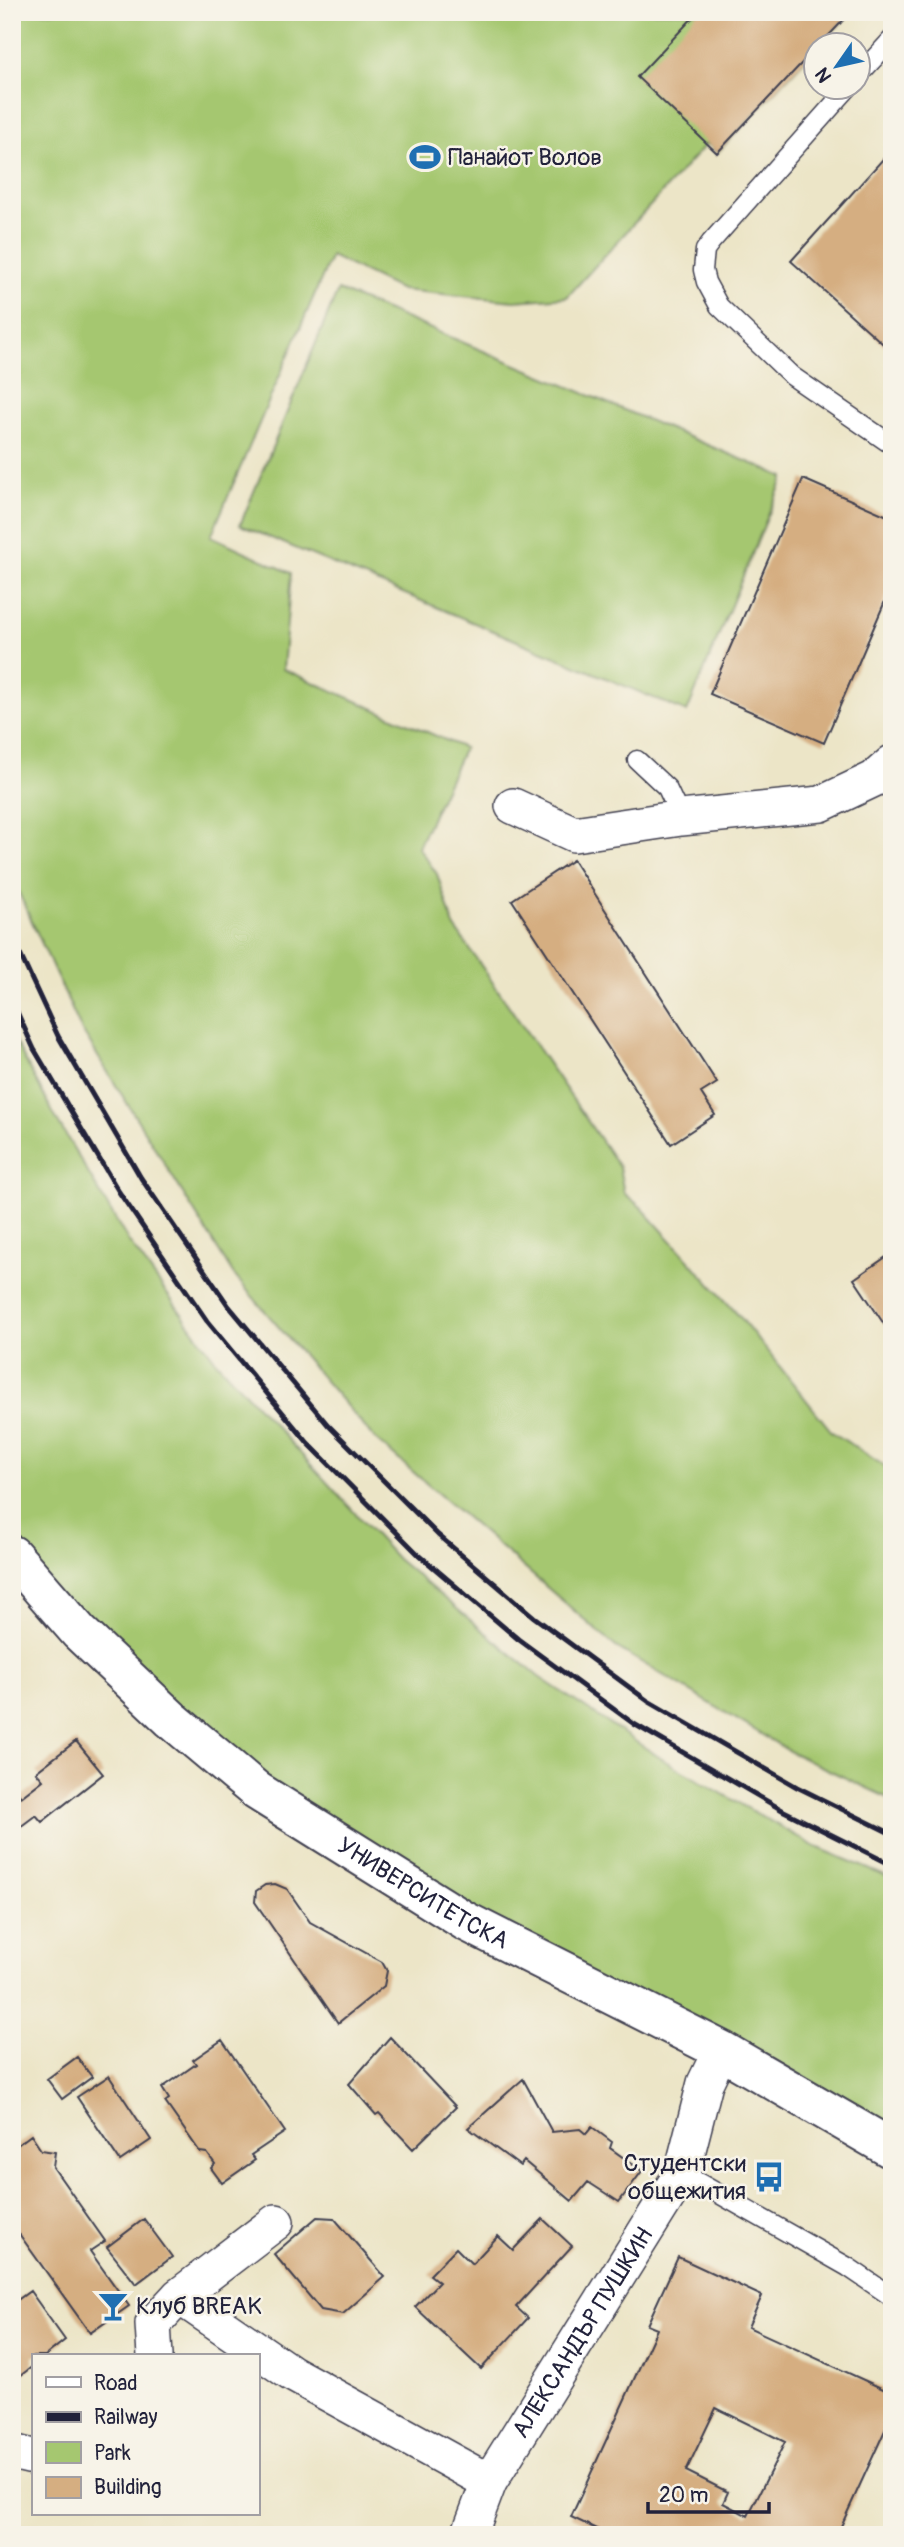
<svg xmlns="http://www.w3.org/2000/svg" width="904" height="2547" font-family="Pangolin,sans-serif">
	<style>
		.green { fill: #a5c770; stroke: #647456; stroke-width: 2 }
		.building { fill: #d5ae81; fill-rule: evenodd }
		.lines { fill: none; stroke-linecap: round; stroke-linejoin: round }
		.service-casing { stroke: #403f50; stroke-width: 21 }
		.minor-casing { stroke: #403f50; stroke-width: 38 }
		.tertiary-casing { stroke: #403f50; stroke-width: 42 }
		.service { stroke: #fff; stroke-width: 18 }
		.minor { stroke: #fff; stroke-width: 35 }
		.tertiary { stroke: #fff; stroke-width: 38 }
		.rail { stroke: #22223b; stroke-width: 5 }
		.labels { text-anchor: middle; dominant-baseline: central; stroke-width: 5; stroke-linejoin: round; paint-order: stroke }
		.poi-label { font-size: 24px; fill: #22223b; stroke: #f7f3e8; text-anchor: start }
		.street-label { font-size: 24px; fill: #22223b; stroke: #f7f3e8 }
	</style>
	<rect width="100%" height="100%" fill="#f7f3e8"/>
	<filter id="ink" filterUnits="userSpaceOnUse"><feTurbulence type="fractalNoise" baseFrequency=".0143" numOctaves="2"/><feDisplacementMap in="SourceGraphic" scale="14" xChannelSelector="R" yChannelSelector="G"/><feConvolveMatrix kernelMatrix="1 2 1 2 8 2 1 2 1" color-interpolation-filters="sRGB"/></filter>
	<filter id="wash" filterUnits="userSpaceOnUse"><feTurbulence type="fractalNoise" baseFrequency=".00686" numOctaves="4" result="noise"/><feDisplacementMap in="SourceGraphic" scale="28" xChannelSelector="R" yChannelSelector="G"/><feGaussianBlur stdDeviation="1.57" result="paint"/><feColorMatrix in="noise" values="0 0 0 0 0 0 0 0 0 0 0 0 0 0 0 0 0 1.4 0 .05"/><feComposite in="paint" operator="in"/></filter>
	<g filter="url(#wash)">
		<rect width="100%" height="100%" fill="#ece5c7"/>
		<path class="green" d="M12 12H851L819 45 816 46V48L717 153 707 143 567 297 514 301 401 290 331 256 211 536 291 573 283 669 464 748 418 847 437 874 454 926 619 1167 624 1193 642 1208 740 1317 832 1432 892 1471V1800L791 1752 616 1647 375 1439 233 1274 81 1029 12 878Z
			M338 290 784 477 687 712 240 525Z
			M12 1036 58 1122 127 1239 217 1362 397 1559 539 1677 665 1761 814 1846 892 1879V2149L257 1791 12 1555Z"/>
		<g id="blocks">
			<path class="building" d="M698 12H851L819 46H816V48L717 153 637 77Z
				M892 149V352L791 261Z
				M803 479 892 518V585L824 743 710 694Z
				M573 860 717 1083 701 1093 715 1115 671 1144 512 900Z
				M892 1253V1336L854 1279Z
				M76 1741 103 1774 42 1822 36 1815 12 1833V1785L21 1797 43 1780 36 1772Z
				M275 1884 287 1889 310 1922 382 1962 387 1971 384 1986 338 2023 255 1902 256 1891 265 1885Z
				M390 2037 456 2107 413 2149 379 2113 376 2115 349 2084Z
				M222 2040 285 2132 251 2155 255 2160 222 2183 211 2168 215 2164 207 2153 200 2152 165 2102 169 2099 162 2088 196 2064 193 2060Z
				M77 2057 92 2077 62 2099 47 2079Z
				M109 2076 151 2140 120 2161 77 2097Z
				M523 2079 552 2132 580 2129 586 2134 592 2127 612 2142 610 2148 642 2171 619 2202 588 2182 572 2201 524 2161 520 2166 468 2128Z
				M31 2135 41 2150 55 2152 53 2167 105 2241 90 2251 129 2306 90 2333 12 2224V2217L16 2215 12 2209V2142L16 2146Z
				M317 2217 334 2218 385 2277 343 2314 321 2310 274 2254Z
				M144 2219 172 2257 136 2284 107 2247Z
				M543 2219 572 2246 516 2307 528 2318 481 2369 415 2307 439 2282 430 2275 456 2248 472 2264 498 2236 513 2250Z
				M678 2257 762 2296 748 2327 892 2393V2415L837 2535H609L571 2517 657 2329 647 2325ZM716 2408 785 2442 748 2516 723 2503 728 2492 686 2471Z
				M30 2291 65 2340 45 2356H33V2366L12 2382V2304Z"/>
		</g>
	</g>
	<g filter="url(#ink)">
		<use href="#blocks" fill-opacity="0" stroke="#403f50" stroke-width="2"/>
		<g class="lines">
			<g class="service-casing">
				<path id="service" d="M858 76 892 39
					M848 88 711 242 705 250 703 270 706 282 719 306 792 376 892 445
					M637 760 667 788 681 818
					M682 2173 848 2267 892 2297"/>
			</g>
			<g class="minor-casing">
				<g id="minor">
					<path d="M513 806 574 834 681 818 821 804 874 779 892 763"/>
					<path d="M179 2296 291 2373 489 2482"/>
					<path d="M155 2356 153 2324 179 2296 276 2222"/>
					<path d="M12 2452 33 2457"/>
					<path id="s1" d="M469 2535 489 2482 682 2173 705 2083 721 2050"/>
				</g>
			</g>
			<g class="tertiary-casing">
				<g id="tertiary">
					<path id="s2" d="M12 1555 79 1632 171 1719 257 1791 465 1921 721 2050 892 2149"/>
				</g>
			</g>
			<use href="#service" class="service"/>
			<use href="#minor" class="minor"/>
			<use href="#tertiary" class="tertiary"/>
			<path class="rail" d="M12 937 58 1036 141 1178 228 1305 328 1425 438 1535 534 1617 648 1701 797 1787 892 1834
				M12 1001 34 1049 119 1192 207 1321 308 1443 419 1555 518 1639 634 1724 784 1811 892 1865"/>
		</g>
	</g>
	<defs>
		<g id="stadium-bare" transform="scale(2.415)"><path d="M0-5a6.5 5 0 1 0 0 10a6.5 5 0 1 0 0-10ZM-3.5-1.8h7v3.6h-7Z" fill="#1f6fb2" stroke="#f7f3e8" stroke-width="2.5" paint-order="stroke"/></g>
		<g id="bus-bare" transform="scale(2.415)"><path d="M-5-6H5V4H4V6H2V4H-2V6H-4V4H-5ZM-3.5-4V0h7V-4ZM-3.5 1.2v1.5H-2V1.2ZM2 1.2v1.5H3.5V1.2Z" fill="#1f6fb2" stroke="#f7f3e8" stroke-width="2.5" paint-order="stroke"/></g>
		<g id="bar-bare" transform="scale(2.415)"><path d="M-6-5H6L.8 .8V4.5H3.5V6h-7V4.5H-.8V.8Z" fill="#1f6fb2" stroke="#f7f3e8" stroke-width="2.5" paint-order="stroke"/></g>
	</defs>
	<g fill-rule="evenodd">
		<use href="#stadium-bare" x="425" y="157"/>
		<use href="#bus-bare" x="769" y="2177"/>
		<use href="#bar-bare" x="113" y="2306"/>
	</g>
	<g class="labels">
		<g class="poi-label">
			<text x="448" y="157">Панайот Волов</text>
			<text x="746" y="2163" text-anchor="end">Студентски<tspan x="746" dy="28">общежития</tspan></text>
			<text x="136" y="2306">Клуб BREAK</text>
		</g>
		<g class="street-label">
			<text stroke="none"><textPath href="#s2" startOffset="536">УНИВЕРСИТЕТСКА</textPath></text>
			<text stroke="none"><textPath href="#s1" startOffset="233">АЛЕКСАНДЪР ПУШКИН</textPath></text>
		</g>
	</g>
	<rect width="904" height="2547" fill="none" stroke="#f7f3e8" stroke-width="42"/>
	<rect x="32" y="2354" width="228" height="161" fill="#f7f3e8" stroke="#a29fa3" stroke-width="2"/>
	<rect x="46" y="2377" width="35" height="10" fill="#ffffff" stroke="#a29fa3" stroke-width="2"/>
	<text x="94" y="2390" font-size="21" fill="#22223b">Road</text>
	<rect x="46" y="2412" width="35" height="10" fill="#22223b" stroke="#a29fa3" stroke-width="2"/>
	<text x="94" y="2424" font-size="21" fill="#22223b">Railway</text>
	<rect x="46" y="2442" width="35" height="21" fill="#a5c770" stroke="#a29fa3" stroke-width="2"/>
	<text x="94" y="2460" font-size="21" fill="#22223b">Park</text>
	<rect x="46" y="2477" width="35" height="21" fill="#d5ae81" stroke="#a29fa3" stroke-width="2"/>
	<text x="94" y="2494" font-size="21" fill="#22223b">Building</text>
	<g transform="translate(837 66) rotate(236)"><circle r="33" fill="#f7f3e8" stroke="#a29fa3" stroke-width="2"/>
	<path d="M0-5L12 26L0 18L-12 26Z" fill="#1f6fb2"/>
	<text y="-10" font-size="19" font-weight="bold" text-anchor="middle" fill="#22223b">N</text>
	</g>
	<path d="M648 2502v10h121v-10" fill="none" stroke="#22223b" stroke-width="3.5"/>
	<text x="659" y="2502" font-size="21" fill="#22223b" stroke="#f7f3e8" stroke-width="5" paint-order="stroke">20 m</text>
</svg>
